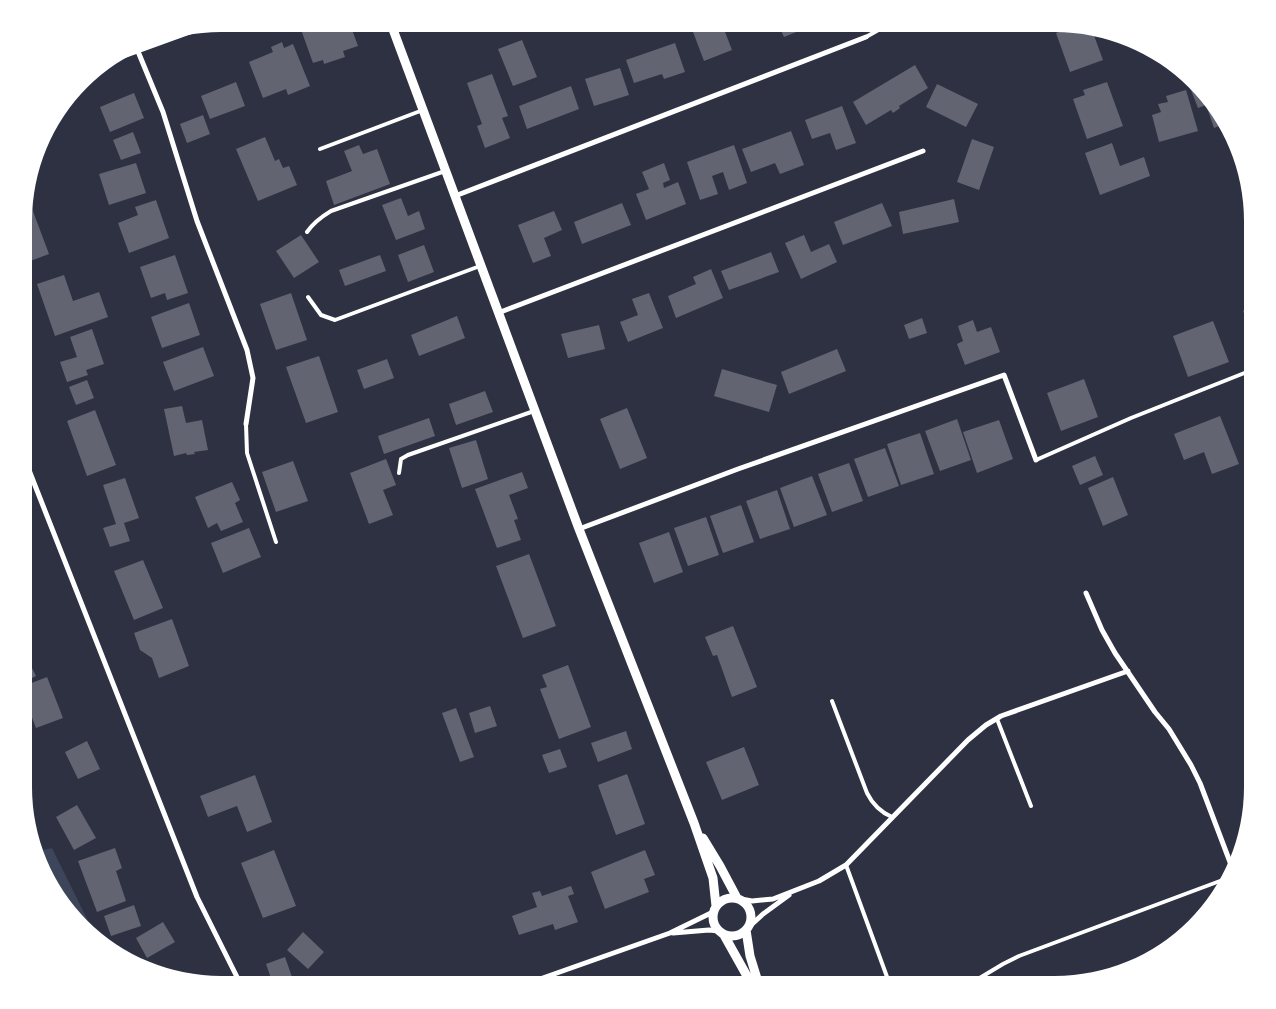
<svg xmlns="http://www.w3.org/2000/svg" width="1276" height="1009" font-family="'Asap Condensed',sans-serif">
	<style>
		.green { fill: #3c4559 }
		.building { fill: #626471 }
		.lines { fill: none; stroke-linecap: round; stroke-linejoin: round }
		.service { stroke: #fff; stroke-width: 4 }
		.minor { stroke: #fff; stroke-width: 5 }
		.tertiary { stroke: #fff; stroke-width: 9 }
	</style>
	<rect width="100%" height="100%" fill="#2d3142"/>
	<path class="green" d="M52 848 98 941 91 936 44 875 38 851Z"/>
	<path class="building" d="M299 24H350L358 46 343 51 345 57 324 64 323 60 313 63Z
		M690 24H722L732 50 704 61Z
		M778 24H810L811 26 784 37Z
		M1067 24 1092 30 1103 60 1070 72 1056 33 1068 29Z
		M522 40 537 77 513 86 498 49Z
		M282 42 284 48 293 44 310 86 288 95 286 89 263 98 249 62 273 52 271 47Z
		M675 43 685 72 664 79 662 74 634 83 626 60Z
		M915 65 928 88 899 106 900 108 893 113 891 110 866 125 853 102Z
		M620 68 629 95 594 106 585 79Z
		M492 74 508 116 502 118 510 138 485 148 477 126 482 124 467 83Z
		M236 82 245 106 210 119 201 96Z
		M1107 82 1123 126 1087 139 1073 99 1085 95 1083 90Z
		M1193 83 1224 124 1214 128 1206 105 1198 108 1189 85Z
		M937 84 978 104 966 127 926 107Z
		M571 86 579 109 527 129 519 106Z
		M1186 90 1198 131 1159 142 1152 115 1161 112 1158 104 1168 102 1166 96Z
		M134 93 144 118 110 132 100 107Z
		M842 106 856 143 836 150 830 133 812 139 805 120Z
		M203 115 210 134 187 143 180 124Z
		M791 131 804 165 780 174 775 163 751 172 742 149Z
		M133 132 141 153 121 160 113 140Z
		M265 137 275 161 279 159 283 168 289 166 297 185 258 201 236 149Z
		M972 139 994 147 979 190 957 182Z
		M1112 143 1120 166 1144 157 1150 176 1100 195 1085 153Z
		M359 145 363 154 377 149 390 184 334 205 326 181 352 171 344 151Z
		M734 145 747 183 729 190 723 172 712 176 718 194 700 200 687 162Z
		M136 163 146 193 109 205 99 174Z
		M664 163 670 180 663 183 664 188 678 182 686 204 646 220 636 194 649 189 642 172Z
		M28 198 49 254 25 263V199Z
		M401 198 408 216 419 211 425 229 396 240 382 205Z
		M954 199 959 222 903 234 899 212Z
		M156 200 169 238 129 253 118 223 138 215 135 207Z
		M622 203 631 225 582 244 574 222Z
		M882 203 892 226 843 245 834 222Z
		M554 211 562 230 544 238 551 256 533 263 518 225Z
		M301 235 319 262 294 278 276 251Z
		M804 235 811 252 829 244 837 262 801 279 785 243Z
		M424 245 434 272 408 282 398 255Z
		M771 252 779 272 729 290 721 271Z
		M175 255 188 293 167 300 165 293 151 298 140 267Z
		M380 255 386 271 345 286 339 270Z
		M711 269 723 298 676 318 668 296 696 284 693 277Z
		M64 275 73 301 99 292 108 317 55 336 37 284Z
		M291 293 307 340 276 350 260 304Z
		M649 293 663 328 628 342 620 322 638 315 632 299Z
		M189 303 200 335 162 348 151 317Z
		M1252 307V333L1243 311Z
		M457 316 465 338 419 356 411 335Z
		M922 318 927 333 909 339 904 325Z
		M973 320 977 332 991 327 1000 352 965 365 957 344 963 341 958 326Z
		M1213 321 1229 362 1188 377 1173 336Z
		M599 325 605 349 568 358 561 334Z
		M92 329 104 364 86 370 88 375 67 382 60 362 77 357 70 337Z
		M203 347 214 376 174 391 163 362Z
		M837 349 846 371 789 394 781 372Z
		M319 356 338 412 306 423 286 367Z
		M387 359 394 378 364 389 357 370Z
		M722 369 777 385 769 412 714 396Z
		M1084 379 1098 417 1061 431 1047 393Z
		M87 380 94 398 76 405 69 387Z
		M485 391 493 412 456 425 449 404Z
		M182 406 186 423 202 420 208 450 194 452 195 454 187 455 186 453 174 456 164 409Z
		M627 408 647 458 620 469 600 419Z
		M95 410 116 465 87 476 67 421Z
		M1220 416 1239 464 1212 474 1204 452 1184 460 1174 434Z
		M429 418 435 436 384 454 378 436Z
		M957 419 971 460 940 471 925 431Z
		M999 420 1013 459 977 473 963 432Z
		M920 433 934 474 901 485 887 444Z
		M476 440 488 479 462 488 449 448Z
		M885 448 899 486 868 497 854 459Z
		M1095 456 1103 475 1080 485 1072 466Z
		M386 459 396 485 383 490 393 515 369 524 350 473Z
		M293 461 308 501 276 512 262 472Z
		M849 463 863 501 832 512 818 474Z
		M522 472 528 488 509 495 518 519 514 520 521 540 497 548 475 489Z
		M812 476 827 515 794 527 780 488Z
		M1113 477 1128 515 1103 526 1088 488Z
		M125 478 139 518 124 523 130 541 110 547 103 528 116 524 103 485Z
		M232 482 240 500 235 503 243 522 221 531 217 523 208 528 195 497Z
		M777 490 790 529 760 539 746 501Z
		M741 505 754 542 723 553 710 516Z
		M706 517 719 555 688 566 674 528Z
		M249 528 261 557 223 573 211 543Z
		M669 532 683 572 654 583 639 543Z
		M529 554 556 626 523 638 496 566Z
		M143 560 163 608 134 620 114 571Z
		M172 619 189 666 159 678 152 658 140 650 134 633Z
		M733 626 757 687 732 697 717 655 713 656 705 637Z
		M26 656 36 676 24 682 25 657Z
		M568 665 591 727 559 739 540 689 547 687 542 675Z
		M47 677 63 718 36 728 24 697V686Z
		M490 706 497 726 475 733 469 713Z
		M456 708 474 757 460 762 442 713Z
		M626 731 632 749 598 762 591 743Z
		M87 741 100 769 78 779 65 752Z
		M744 747 759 785 722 800 706 762Z
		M560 749 567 767 549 773 542 755Z
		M627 774 645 824 616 835 598 785Z
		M255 775 272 822 247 832 237 806 208 817 200 796Z
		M77 805 96 838 74 850 56 817Z
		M115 848 122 868 116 871 126 901 97 912 78 861Z
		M274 850 296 906 263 918 241 863Z
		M645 850 655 875 644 879 649 892 605 909 591 872Z
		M571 886 574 894 568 896 578 922 555 930 553 924 519 935 512 916 537 907 532 893 540 891 542 896Z
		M134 905 141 926 111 936 104 916Z
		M163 922 175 942 147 958 136 938Z
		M303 932 324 952 308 969 287 950Z
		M285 957 292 977 273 984 266 964Z"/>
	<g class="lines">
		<path class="service" d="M866 37 889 24
			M320 149 423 110
			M307 232C314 222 321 217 331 211L445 171
			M308 297 321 315 335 320 480 266
			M246 424 247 453 276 542
			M1036 460 1131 418 1252 370
			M399 473 401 459 408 455 534 411
			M832 701 867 793C873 805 880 812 892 817
			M997 719 1031 806
			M846 865 890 985
			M968 985 1003 964 1019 956 1228 878"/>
		<path class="minor" d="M137 49 163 112 197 221 247 350 253 378 246 424
			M455 196 866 37
			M498 313 923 151
			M25 460 197 897 241 985
			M579 529 738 469 1004 375 1036 460
			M1086 593 1102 630 1115 653 1155 712 1169 729 1191 765 1200 783 1233 870
			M741 899 752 901 773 899 819 881 846 865 968 740 986 725 1001 716 1128 671
			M750 926 763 914 789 895
			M673 933 709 930 719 931
			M523 985 670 933 713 912"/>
		<path class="tertiary" d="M391 24 579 529 694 823 713 878 716 906
			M123 54 192 29
			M703 838 720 866 737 898
			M713 917a19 19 0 1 1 38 0a19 19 0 1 1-38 0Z
			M746 930 750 956 759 985
			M724 935 752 985"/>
	</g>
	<path d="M0 0H1276V1009H0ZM221 32H1055A189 189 0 0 1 1244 221V787A189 189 0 0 1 1055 976H221A189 189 0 0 1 32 787V221A189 189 0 0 1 221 32Z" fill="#fff" fill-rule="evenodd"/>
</svg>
